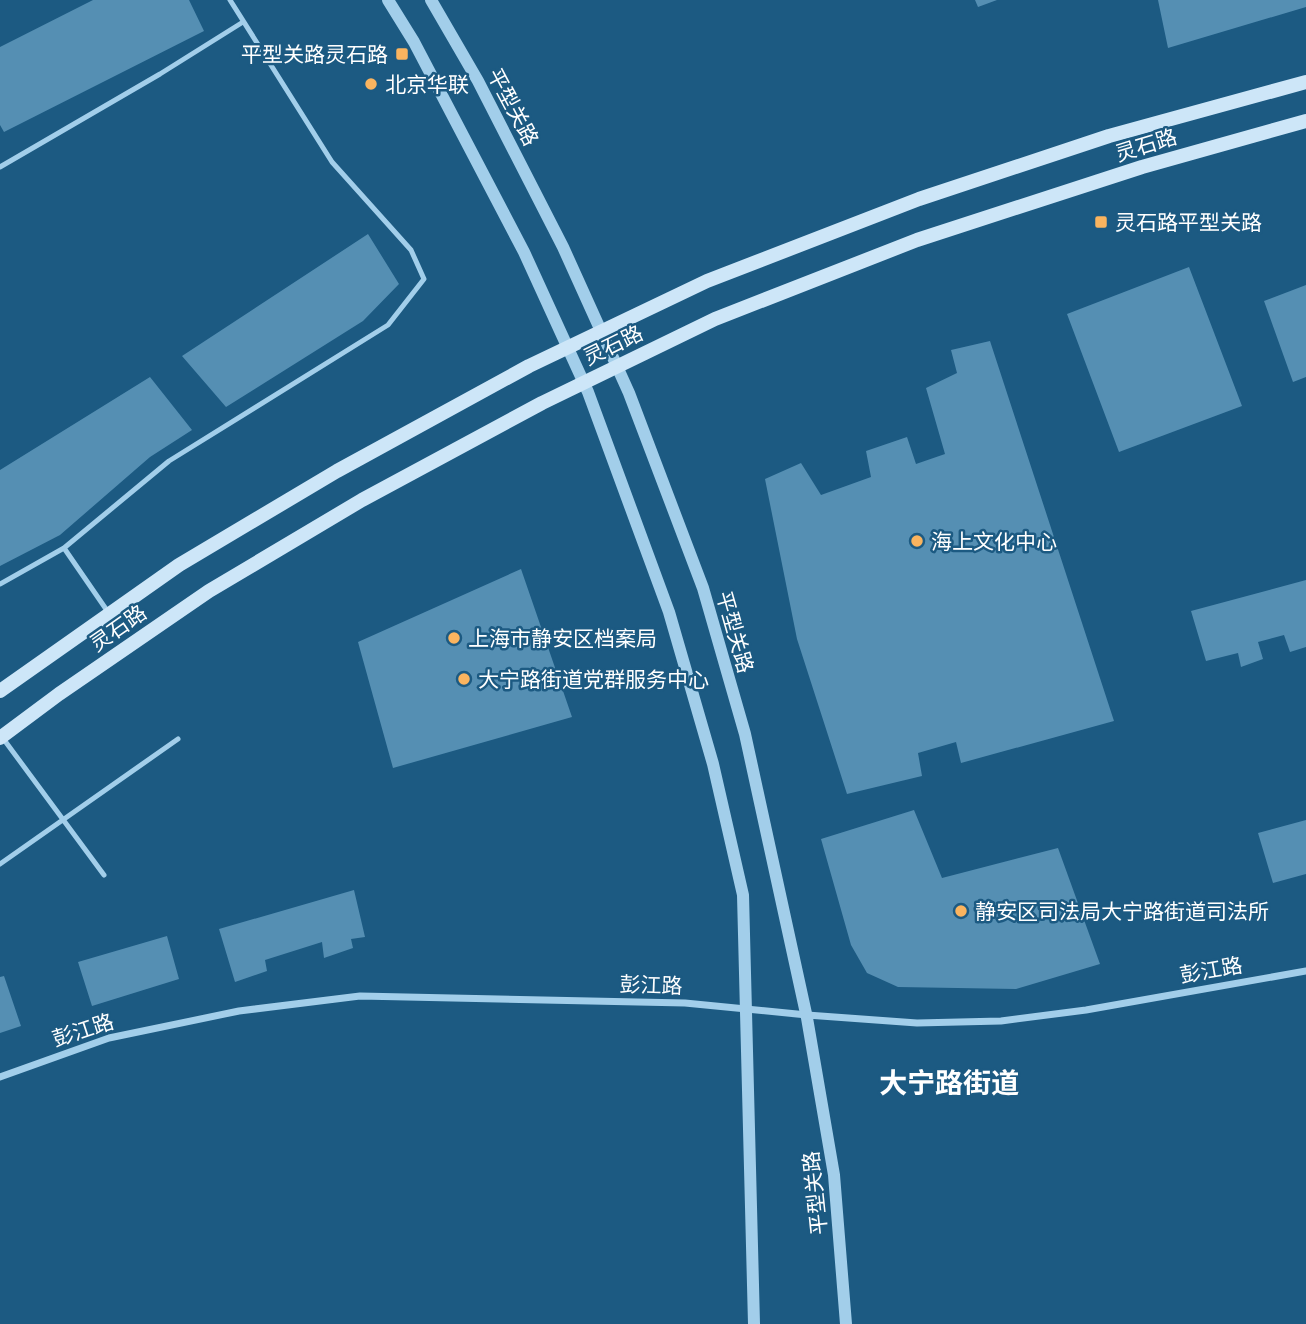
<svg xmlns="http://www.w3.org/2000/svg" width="1306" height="1324" font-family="'Space Grotesk','Noto Sans SC',sans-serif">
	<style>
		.building { fill: #558fb3 }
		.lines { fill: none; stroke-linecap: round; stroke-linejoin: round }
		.service { stroke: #a2ceea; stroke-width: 5 }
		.minor { stroke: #a2ceea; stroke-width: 7 }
		.tertiary { stroke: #a2ceea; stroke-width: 12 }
		.secondary { stroke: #cde6f8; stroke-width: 14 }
		.poi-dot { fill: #fab45f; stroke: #1c5a82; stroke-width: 2.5 }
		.labels { text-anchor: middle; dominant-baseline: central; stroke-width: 5; stroke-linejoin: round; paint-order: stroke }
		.poi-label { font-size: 21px; fill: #fff; stroke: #1c5a82; text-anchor: start }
		.street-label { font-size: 21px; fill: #fff; stroke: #1c5a82 }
		.district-label { font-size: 28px; font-weight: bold; fill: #fff; stroke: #1c5a82 }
	</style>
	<rect width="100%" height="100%" fill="#1c5a82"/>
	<path class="building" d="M93 0H189L204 31 4 132 0 125V47Z
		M975 0H997L978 7Z
		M1158 0H1306V7L1168 48Z
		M368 234 399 284 363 321 226 407 182 356Z
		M1189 267 1242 406 1119 452 1067 314Z
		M1306 285V377L1293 382 1264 301Z
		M990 341 1114 721 961 763 956 742 918 753 922 776 847 794 797 639 765 479 801 463 821 495 871 477 866 451 907 437 916 464 945 454 926 388 957 373 951 350Z
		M150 377 192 430 150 457 60 535 0 566V470Z
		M521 569 572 717 393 768 358 642Z
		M1306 580V647L1290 652 1284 635 1258 642 1263 659 1241 667 1238 653 1206 661 1191 611Z
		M914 810 942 878 1058 848 1100 964 1016 989 898 987 867 973 851 945 821 839Z
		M1306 820V874L1273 883 1258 833Z
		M354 890 365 937 351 939 353 948 324 958 322 942 265 960 267 971 235 982 219 929Z
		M167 936 179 979 92 1006 78 962Z
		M4 976 21 1026 0 1033V977Z"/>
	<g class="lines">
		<path class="service" d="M0 167 160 74 243 22
			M64 548 108 612
			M0 584 64 548 169 461 388 325 424 279 411 250 332 162 230 0
			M2 737 104 875
			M0 864 178 739"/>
		<path class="minor" d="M0 1077 109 1038 239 1011 360 996 685 1003 807 1015 917 1023 1001 1021 1086 1010 1306 971"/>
		<path class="tertiary" d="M388 0 414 42 524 252 588 392 669 612 713 764 743 895 754 1324
			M431 0 478 81 563 247 629 393 703 588 745 734 807 1018 834 1175 846 1324"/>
		<path class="secondary" d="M0 691 179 565 337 471 529 366 707 281 919 199 1109 136 1306 82
			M0 738 59 694 209 591 362 500 542 403 715 319 917 240 1142 167 1306 121"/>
	</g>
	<g class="poi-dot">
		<rect x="395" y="47" width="14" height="14" rx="3.5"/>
		<circle cx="371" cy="84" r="7"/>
		<rect x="1094" y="215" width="14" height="14" rx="3.5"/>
		<circle cx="917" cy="541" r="7"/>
		<circle cx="454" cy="638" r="7"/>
		<circle cx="464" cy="679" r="7"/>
		<circle cx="961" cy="911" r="7"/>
	</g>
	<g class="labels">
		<g class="poi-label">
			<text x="388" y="54" text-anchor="end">平型关路灵石路</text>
			<text x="385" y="84">北京华联</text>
			<text x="1115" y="222">灵石路平型关路</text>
			<text x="931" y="541">海上文化中心</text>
			<text x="468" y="638">上海市静安区档案局</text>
			<text x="478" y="679">大宁路街道党群服务中心</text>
			<text x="975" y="911">静安区司法局大宁路街道司法所</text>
		</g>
		<g class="street-label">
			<text transform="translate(513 107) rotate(62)">平型关路</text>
			<text transform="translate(1146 145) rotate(-17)">灵石路</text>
			<text transform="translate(613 345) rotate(-26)">灵石路</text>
			<text transform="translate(118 628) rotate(-35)">灵石路</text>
			<text transform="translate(735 632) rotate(74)">平型关路</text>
			<text transform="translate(1211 970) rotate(-10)">彭江路</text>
			<text transform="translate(651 985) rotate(2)">彭江路</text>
			<text transform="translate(83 1030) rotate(-18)">彭江路</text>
			<text transform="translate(815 1193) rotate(-96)">平型关路</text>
		</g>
		<g class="district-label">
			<text x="949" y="1083">大宁路街道</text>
		</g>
	</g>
</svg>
